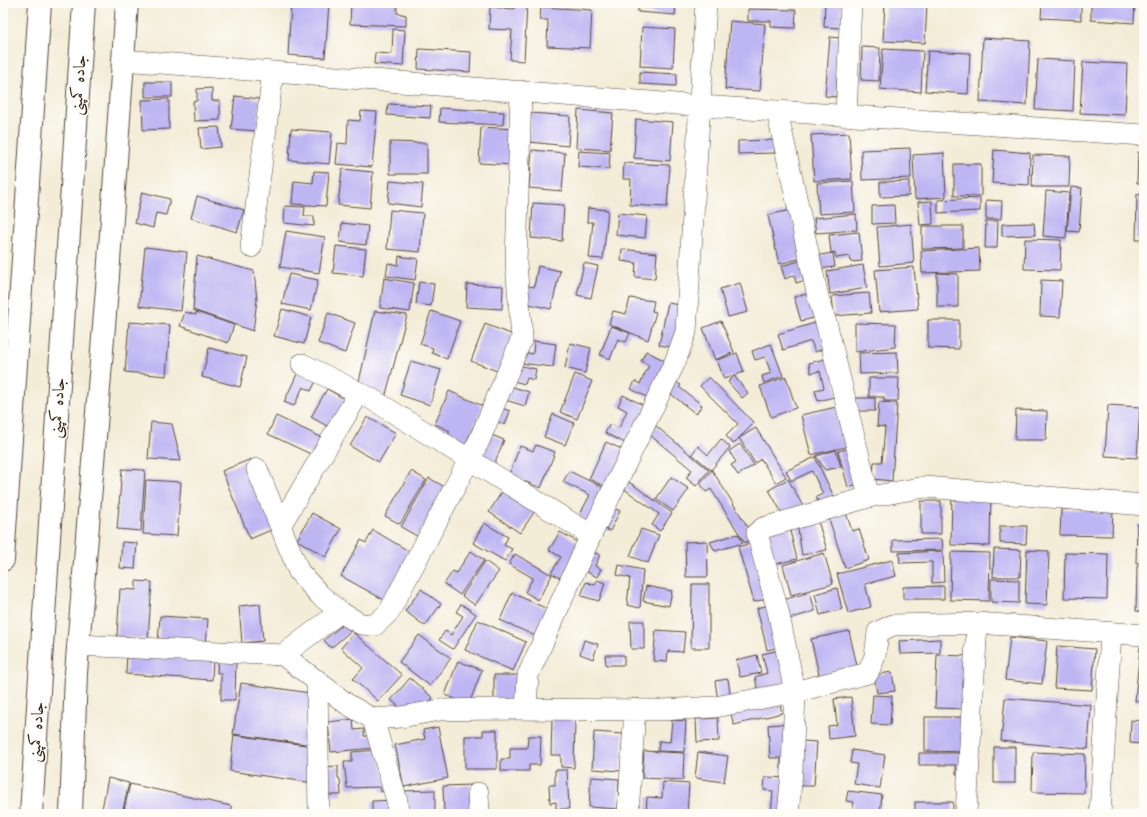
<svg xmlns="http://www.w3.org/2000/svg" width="1147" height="817" font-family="'IM FELL Double Pica',Amiri,serif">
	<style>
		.building { fill: #beb5f3 }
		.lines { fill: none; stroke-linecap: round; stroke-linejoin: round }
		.minor-casing { stroke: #57473a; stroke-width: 22 }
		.tertiary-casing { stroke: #57473a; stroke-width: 24 }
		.trunk-casing { stroke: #57473a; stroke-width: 24 }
		.minor { stroke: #fff; stroke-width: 21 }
		.tertiary { stroke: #fff; stroke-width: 22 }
		.trunk { stroke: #fff; stroke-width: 22 }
		.labels { text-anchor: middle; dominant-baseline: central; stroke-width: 3; stroke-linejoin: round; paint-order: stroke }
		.street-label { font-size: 17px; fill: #3b2a1e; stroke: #fdfcf7 }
	</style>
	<rect width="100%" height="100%" fill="#fdfcf7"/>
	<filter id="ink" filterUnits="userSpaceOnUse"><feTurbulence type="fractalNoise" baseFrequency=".025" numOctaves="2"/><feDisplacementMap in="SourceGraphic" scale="8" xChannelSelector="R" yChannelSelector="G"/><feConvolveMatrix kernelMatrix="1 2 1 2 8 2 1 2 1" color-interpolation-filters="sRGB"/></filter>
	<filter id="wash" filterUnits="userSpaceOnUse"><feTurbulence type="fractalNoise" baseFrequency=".012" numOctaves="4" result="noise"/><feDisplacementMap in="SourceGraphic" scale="16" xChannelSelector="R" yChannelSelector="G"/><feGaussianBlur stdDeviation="0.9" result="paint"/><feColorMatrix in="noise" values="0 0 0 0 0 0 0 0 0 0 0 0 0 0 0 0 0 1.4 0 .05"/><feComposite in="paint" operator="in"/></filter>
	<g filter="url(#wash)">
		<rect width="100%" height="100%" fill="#f3ecd7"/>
		<g id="blocks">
			<path class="building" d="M291 3H329L325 58 288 55Z
				M351 3H397V13L406 15V26L350 24Z
				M565 3H608V6H565Z
				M638 3H676L675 15 638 12Z
				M825 3H842L840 28 824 27Z
				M885 3H927L925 43 883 41Z
				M1042 3H1081V20L1041 18Z
				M1091 3H1135L1134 23 1091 20Z
				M515 5H527L524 61 510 60 512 30 489 29 490 7 514 9Z
				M541 7 592 10 590 48 547 46 548 20H540Z
				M748 9 796 10 795 28 771 27V21H748Z
				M730 21 765 24 760 91 725 89Z
				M642 27 675 29 673 68 640 66Z
				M393 29 405 30 403 66 374 64 375 53 392 54Z
				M830 37 840 38 836 97 825 96Z
				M983 38 1030 41 1027 105 980 102Z
				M862 47 880 48 879 81 861 80Z
				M419 49 471 52 470 72 418 69Z
				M883 49 923 51 921 92 880 89Z
				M928 51 970 53 968 94 925 91Z
				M1038 59 1075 61 1073 111 1035 109Z
				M1083 62 1127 64 1125 115 1080 113Z
				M640 72 677 74 676 86 640 84Z
				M145 82H172V97H145Z
				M212 88V101H220V120L194 121 193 101H197V89Z
				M235 96 260 99 257 131 231 129Z
				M169 99V129L143 130 142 100Z
				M388 104 431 106 430 118 387 115Z
				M440 108 504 112 503 125 439 122Z
				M578 110 613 113 610 150 576 148Z
				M361 111 377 112 372 167 336 164 338 143 347 144 348 120 360 121Z
				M531 113 570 116 568 146 529 142Z
				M636 119 673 122 670 161 634 158Z
				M219 127 221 147 201 149 199 128Z
				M481 127 516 129 514 165 479 163Z
				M291 129 332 132 329 164 289 160Z
				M849 133 852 179 814 181 811 135Z
				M775 140V153L738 154V141Z
				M390 142 427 143V174H390Z
				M910 148 911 178 862 180 861 150Z
				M532 150 565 153 562 191 529 188Z
				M994 150 1030 153 1029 185 992 183Z
				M579 151 610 153 609 169 578 167Z
				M1138 152H1144V183H1137Z
				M944 153 946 197 915 199 913 155Z
				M1033 155 1070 156 1069 187H1032Z
				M624 163 670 165 667 207 630 205 631 179H623Z
				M954 164H981V196H954Z
				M342 169 373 172 370 208 338 205Z
				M314 171 329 172 326 206 292 204 294 181 313 183Z
				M390 181 423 184 421 207 388 203Z
				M853 181 855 212 819 214 817 183Z
				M909 181V196L880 197V182Z
				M1071 187 1082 188 1079 232 1067 231Z
				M1046 191 1069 193 1066 238 1043 236Z
				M142 192 170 199 166 215 156 213 153 228 135 223Z
				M1137 194 1144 195V240H1136Z
				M197 196 244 210 237 232 191 218Z
				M980 198V211L938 213V200Z
				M986 200 1002 201 1001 219H986Z
				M932 201 933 224 920 225 918 202Z
				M533 203 564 205 562 241 531 238Z
				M894 205 895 223 872 224V206Z
				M285 206 305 207 304 216H314V226L284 223Z
				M588 208 608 210 603 259 589 258 593 222H587Z
				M390 210 423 213 420 252 387 249Z
				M791 210 802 258 779 264 768 215Z
				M618 213 647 216 645 238 616 235Z
				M856 214 857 230 816 233 814 218Z
				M986 221H998L997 248H985Z
				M342 223 368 226 366 245 340 242Z
				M1034 223 1035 235 1002 236V224Z
				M911 224 914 263 880 266 877 227Z
				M922 226H963V248L922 249Z
				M286 231 325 237 319 273 280 267Z
				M859 232 862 261 851 262 850 256 836 258 835 252 831 253 829 235Z
				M1025 239 1061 240 1060 270 1024 269Z
				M336 246 366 249 363 276 333 273Z
				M145 247 187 252 181 311 139 306Z
				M979 248 980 271 922 273 921 251Z
				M622 249 657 253 655 279 635 277 636 263 621 261Z
				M833 253 835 267 816 269 814 256Z
				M197 256 254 271 257 300 253 331 193 310Z
				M399 256 418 259 415 280 386 276 388 263 398 265Z
				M803 260 809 279 796 283 794 275 785 279 781 266Z
				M584 263 598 266 591 298 577 295Z
				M863 265 867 288 830 294 827 271Z
				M538 266 560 271 551 309 525 303 529 286 534 287Z
				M914 267 918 309 879 312 875 270Z
				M937 273 958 274V307H937Z
				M289 274 318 280 311 310 282 304Z
				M384 278 414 283 410 312 380 308Z
				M1041 280 1062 281 1060 317 1040 316Z
				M419 282 434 284 431 306 416 304Z
				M740 283 748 312 728 317 720 289Z
				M467 284 503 286 502 309 466 307Z
				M811 293 818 317 801 321 794 297Z
				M869 293 871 313 834 316 832 296Z
				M630 298 654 301 652 311 656 312 648 340 609 324 613 311 626 314Z
				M668 303 685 306 676 348 659 345Z
				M282 309 311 317 304 344 274 336Z
				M375 311 407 315 385 398 358 386Z
				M431 311 460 321 447 359 432 353 433 348 420 344Z
				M185 312 196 315V312L234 325 228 343 180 326Z
				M328 313 355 323 345 353 318 343Z
				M928 320H959V349L928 348Z
				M721 321 734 352 715 360 703 328Z
				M129 322 170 325 166 376 125 372Z
				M818 322 826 348 815 352 811 341 783 350 778 334Z
				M855 323 896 324 895 347 855 352Z
				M485 324 516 336 502 373 471 361Z
				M611 326 630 333 626 342 618 339 610 359 600 355Z
				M534 341 556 344 553 367 520 363 522 352 533 354Z
				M570 343 591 348 585 373 565 368Z
				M771 344 783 376 764 383 762 376 771 373 765 357 755 360 752 351Z
				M209 348 247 357 240 387 202 377Z
				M646 351 669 363 651 399 631 389 635 381 640 384 649 365 641 361Z
				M897 352 898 373 860 374 859 353Z
				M737 353 744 372 724 379 717 360Z
				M829 358 838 396 818 401 815 390 824 388 820 371 811 373 809 363Z
				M411 361 441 370 430 405 400 395Z
				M517 365 536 369 534 380 527 378 525 384 513 381Z
				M298 372 316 381 311 391 303 387 294 406 284 402Z
				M575 374 592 381 577 419 560 412Z
				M734 376 748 393 742 398 728 382Z
				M709 377 754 423 733 444 726 436 738 424 700 386Z
				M786 377 796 408 771 417 760 386Z
				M869 378H899L898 401H884V397H869Z
				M673 380 681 385 679 387 702 405 696 414 666 390Z
				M510 386 529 392 525 406 505 400Z
				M327 389 350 402 334 430 311 417Z
				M449 391 483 406 465 445 447 437 450 431 435 424Z
				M623 395 647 407 629 445 605 433 610 424 619 428 627 411 618 406Z
				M852 398H875V411H852Z
				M879 402 897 403 892 481 873 479 874 462H882L885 427 877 426Z
				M1108 405 1140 407 1137 458 1105 456Z
				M841 406 850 446 811 455 801 415Z
				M501 408 510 411 505 425 496 421Z
				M1016 410 1047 411 1046 440H1015Z
				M553 414 574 423 565 445 544 437Z
				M276 416 325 439 317 457 268 434Z
				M367 417 396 433 379 462 350 446Z
				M151 422 172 424 181 461 148 459Z
				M656 426 709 470 696 486 686 478 692 470 650 435Z
				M756 428 786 477 776 483 761 459 755 463 739 438Z
				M489 434 504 440 493 467 478 462Z
				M721 439 730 447 711 470 692 454 698 446 708 455Z
				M606 442 626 451 608 488 589 479Z
				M740 444 754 465 738 475 731 465 736 462 729 451Z
				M536 445 555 452 541 488 509 475 520 446 533 451Z
				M854 447 863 483 848 487 838 451Z
				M836 450 841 467 825 470 816 456Z
				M815 457 836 501 821 508 816 497 823 494 812 471 791 481 786 471Z
				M251 459 278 527 250 539 222 471Z
				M122 469 145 470 141 531 117 529Z
				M712 470 754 537 745 543 711 489 706 492 700 483Z
				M411 471 426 480 400 524 385 516Z
				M569 471 608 490 591 525 578 518 590 495 563 482Z
				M671 477 689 489 673 511 656 499Z
				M429 478 450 490 422 539 401 527Z
				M625 479 672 513 660 531 652 525 659 514 620 486Z
				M788 479 805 510 786 520 769 490Z
				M146 480 181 482 177 536 143 534Z
				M505 487 537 508 520 533 489 512Z
				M952 493 991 494 990 546 951 545Z
				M921 501H941V534H921Z
				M608 505 620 511 610 531 598 526Z
				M1061 509 1113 510 1112 536 1060 535Z
				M845 510 852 531 859 529 869 560 845 568 828 516Z
				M312 513 341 529 326 557 297 540Z
				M817 518 827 550 802 555 797 523Z
				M484 523 508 537 504 545 512 549 505 561 473 543Z
				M1137 524H1144V563H1136Z
				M1000 526H1027L1026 544 1000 543Z
				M789 527 797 559 771 565 763 533Z
				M641 529 659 535 648 563 630 556Z
				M373 530 412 553 386 601 341 576 361 540 366 543Z
				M560 532 583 545 566 581 551 573 561 557 549 550Z
				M738 534 743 543 715 551 710 542Z
				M942 539 943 550 893 551V540Z
				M707 541 708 577H686L685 542Z
				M122 542 137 543 135 569 120 568Z
				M755 542 772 597 754 602 738 547Z
				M994 549 1021 550 1020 577H993Z
				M1027 550 1049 551 1047 605 1025 604Z
				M471 551 484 560 460 595 444 584 453 571 456 573Z
				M591 551 600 555 595 566 601 569 597 577 583 570Z
				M943 551 944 582 932 583V562L900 563 899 553Z
				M951 552 990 553 989 601 950 600Z
				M824 553 833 584 791 595 783 565Z
				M1065 553 1108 554 1107 599 1064 598Z
				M515 554 552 575 538 600 525 592 533 578 509 564Z
				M892 560 896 576 865 584 871 607 848 613 837 574Z
				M485 561 499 571 475 605 462 596Z
				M619 565 643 570 640 608 627 605 630 578 617 575Z
				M1137 566H1144V612L1136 611Z
				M991 579 1019 580V603L991 602Z
				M597 580 605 583 599 601 581 596 586 582 595 585Z
				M136 581 152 582 148 639 117 636 120 589 136 590Z
				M692 584H709V648H691Z
				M646 586 672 591 669 606 643 601Z
				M944 586V599H903V587Z
				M837 588 842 609 820 615 815 594Z
				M421 589 441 604 425 626 405 611Z
				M810 592 815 611 789 619 783 600Z
				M512 593 552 611 540 638 500 620Z
				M260 604 263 641 242 643 239 606Z
				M461 604 476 614 453 649 439 640 445 631 451 635 463 616 456 612Z
				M774 604 783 646 767 650 757 608Z
				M160 616 208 619 206 646 158 643Z
				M478 620 526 642 513 671 465 650Z
				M347 621 353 629 331 648 324 640Z
				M630 621H644V649H631Z
				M656 630 685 632 683 652 668 651 667 662 653 661Z
				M849 631 858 670 820 679 811 639Z
				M354 633 402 675 378 701 353 679 363 668 341 648Z
				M419 635 451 658 430 686 399 662Z
				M1010 637 1047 641 1042 684 1005 680Z
				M940 639V653L900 654 899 641Z
				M584 640 598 644 593 659 580 654Z
				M1057 646 1095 649 1092 690 1054 688Z
				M1140 647H1144V702L1135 701Z
				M784 649 793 682 758 691 755 677 767 673 762 654Z
				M127 653 213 659 212 680 126 674Z
				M605 655H624V665H606Z
				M757 655 761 673 740 677 736 660Z
				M937 655 968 656 966 709 935 708Z
				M218 659 236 660 235 700H221V673H217Z
				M458 661 482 670 469 704 445 695Z
				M892 672 895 691 877 693 874 675Z
				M494 675H521V703L494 702Z
				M410 678 433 698 428 703 402 709 391 700Z
				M728 679 731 699 718 701 715 681Z
				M241 683 310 693 312 745 233 734Z
				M873 695 892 696 890 725 871 724Z
				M851 697 855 736 829 739 828 726 837 725 834 699Z
				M1005 698 1091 705 1088 749 1001 741Z
				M779 700 782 713 734 725 730 711Z
				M925 717H967V752L925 751Z
				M718 718 719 741 697 742 696 719Z
				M353 719 354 730 364 729V736H374L375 748 331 752 328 722Z
				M552 719H575L574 768 561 767V755H551Z
				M672 720 686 721 684 752 658 751 659 741 670 742Z
				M1131 720 1143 721 1142 744 1130 743Z
				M792 723 791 769H781V758H770L768 725Z
				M438 727 448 778 404 787 395 745 425 739 423 730Z
				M483 730H497V769H465V736H483Z
				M594 732 623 734 621 771 592 769Z
				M234 735 313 746 314 783 230 771Z
				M528 736H541L540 765H529V771H501V759H510V748H527Z
				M803 741 817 742 814 786H801Z
				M994 747H1015V783H994Z
				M377 750 389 790 381 792 380 787 347 788 344 762H352V752Z
				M852 750 885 755 880 788 854 784 857 764 850 763Z
				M644 751 684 753 683 780 642 778Z
				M698 752 728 756 724 782 695 778Z
				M1033 752 1085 754 1084 793 1032 792Z
				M919 753H964L965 775 956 774V765H919Z
				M338 766V778L340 779 341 795H326L325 767Z
				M555 770H567L569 809H556V802L550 803 549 785H555Z
				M591 777 619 779 618 809 589 807Z
				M765 777 788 778 786 814H771L773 791 764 790Z
				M108 778 129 783 122 814H101Z
				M663 782 689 784 687 814H646L647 797 662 798Z
				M130 784 231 806 233 814H123Z
				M471 785 473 814H444L443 786Z
				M435 790V814H402V791Z
				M848 791 882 795 880 814H852L854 802 846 801Z
				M1142 791H1144V814H1141Z
				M396 800V814H372V801Z
				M915 802H953V814H915Z"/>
		</g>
	</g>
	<g filter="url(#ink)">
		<use href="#blocks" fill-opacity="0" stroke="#57473a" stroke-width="1"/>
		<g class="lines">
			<g class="minor-casing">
				<path id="minor" d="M123 60 701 106 1144 135
					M777 111 818 297 827 326 869 497
					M846 115 851 3
					M251 247 273 72
					M302 364 370 398 591 535
					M257 469 299 572 319 594 340 612 361 624 375 625 389 612 479 441 522 338 516 263 521 91
					M280 526 359 393
					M78 645 283 655 347 704 373 719 401 717 440 710 493 709 662 710 715 707 795 692 868 673 875 656 878 632 893 625 977 623 1144 635
					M283 655 340 612
					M317 680 319 814
					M526 709 528 675 591 535 675 362 686 332 706 3
					M373 719 397 801 398 814
					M478 793 479 814
					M628 814 635 709
					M788 814 792 771 795 692 778 611 757 533 763 528 869 497 925 487 1144 505
					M966 814 977 623
					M1100 814 1111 633"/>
			</g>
			<g class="tertiary-casing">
				<path id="tertiary" d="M71 814 76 673 108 276 127 3"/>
			</g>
			<g class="trunk-casing">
				<path id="trunk" d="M3 560 40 3
					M31 814 84 3"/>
			</g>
			<use href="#minor" class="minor"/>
			<use href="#tertiary" class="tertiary"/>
			<use href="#trunk" class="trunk"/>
		</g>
	</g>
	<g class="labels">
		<g class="street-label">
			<text transform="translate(78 85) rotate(-86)">جاده کمپنی</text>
			<text transform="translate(57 408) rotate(-86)">جاده کمپنی</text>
			<text transform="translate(36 732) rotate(-86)">جاده کمپنی</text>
		</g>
	</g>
	<rect width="1147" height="817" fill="none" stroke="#fdfcf7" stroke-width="16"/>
</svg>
